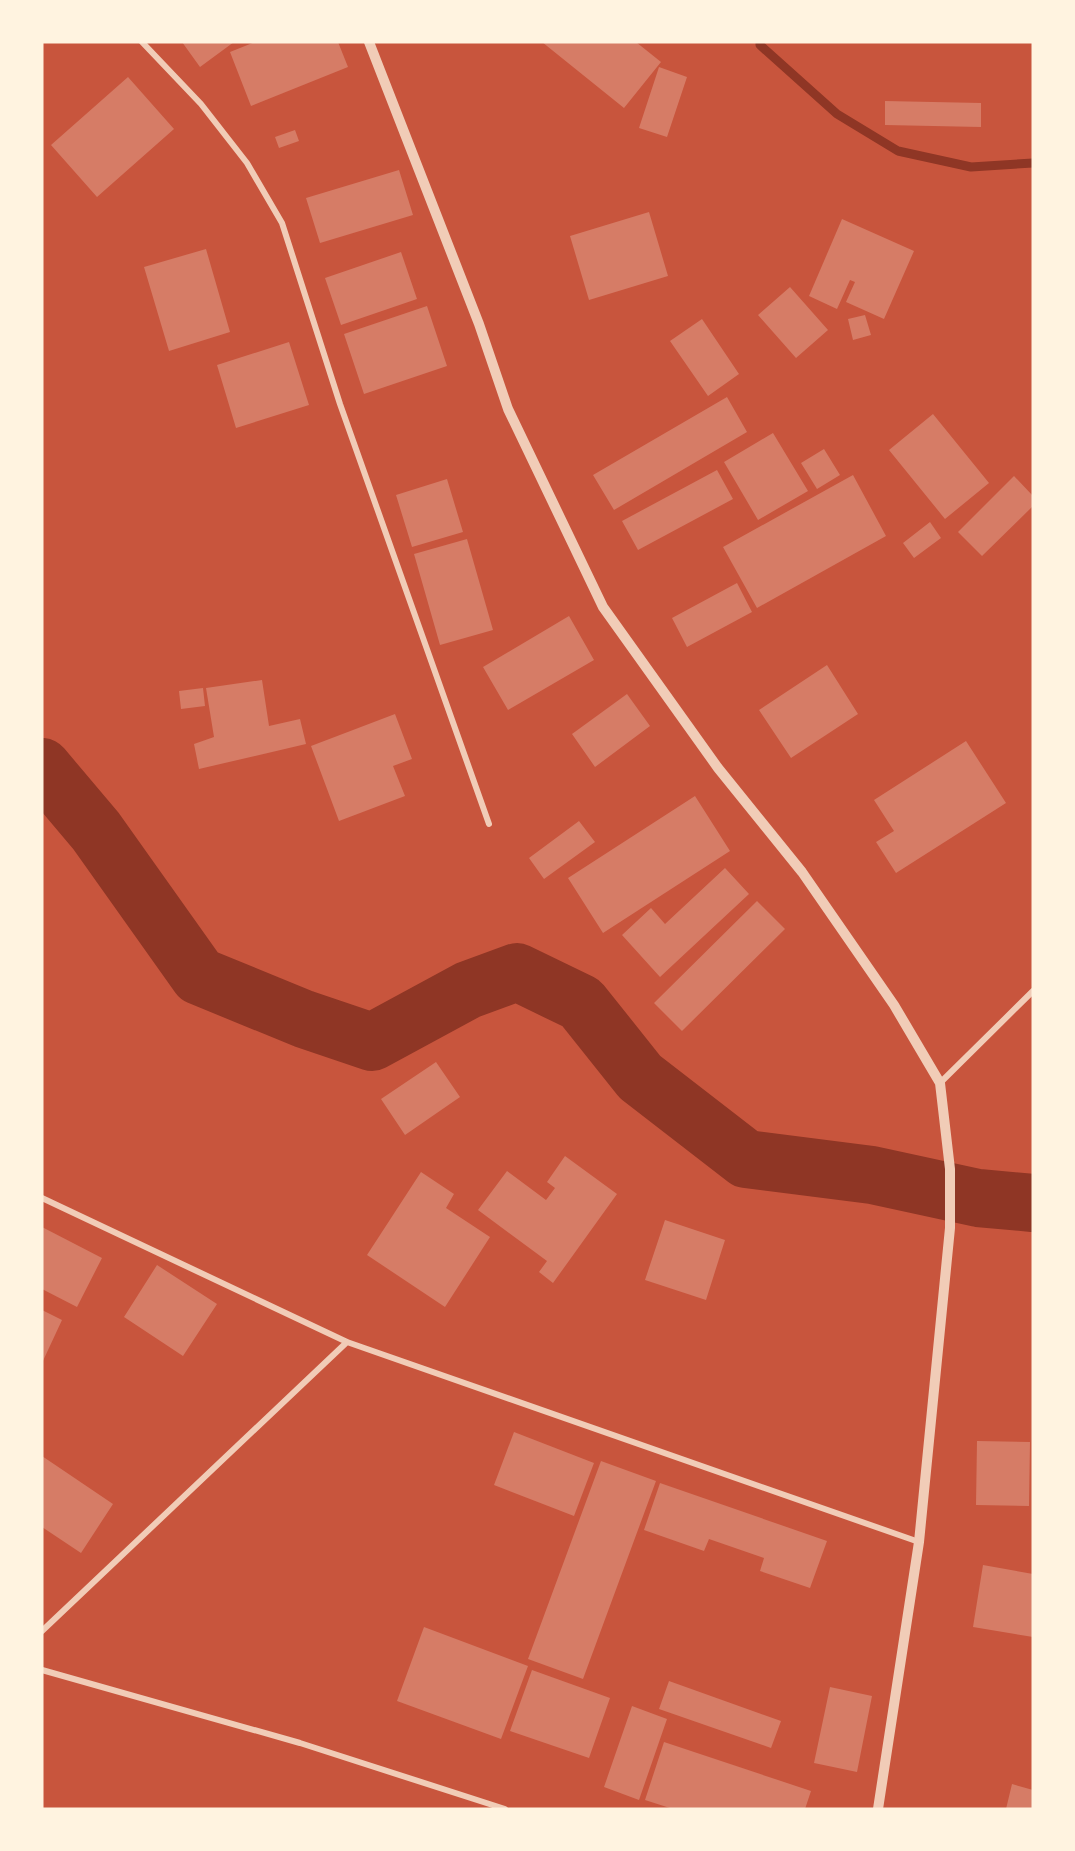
<svg xmlns="http://www.w3.org/2000/svg" width="1075" height="1851" font-family="'DejaVu Sans',sans-serif">
	<style>
		.lines { fill: none; stroke-linecap: round; stroke-linejoin: round }
		.stream { stroke: #8f3625; stroke-width: 9 }
		.river { stroke: #8f3625; stroke-width: 58 }
		.building { fill: #d67c66 }
		.minor { stroke: #f1ccb7; stroke-width: 6 }
		.tertiary { stroke: #f1ccb7; stroke-width: 10 }
	</style>
	<rect width="100%" height="100%" fill="#c8553d"/>
	<g class="lines">
		<path class="stream" d="M760 42V45L837 114 898 151 971 167 1033 163"/>
		<path class="river" d="M42 767 96 831 199 976 304 1019 372 1042 468 990 517 972 581 1003 640 1077 746 1159 872 1175 978 1198 1033 1203"/>
	</g>
	<path class="building" d="M182 42H234L200 67Z
		M255 42H338L348 67 251 106 230 52Z
		M542 42H636L661 62 624 108Z
		M659 67 687 77 667 137 639 128Z
		M128 77 174 129 97 197 51 145Z
		M885 101 981 103V127L885 125Z
		M295 130 299 141 279 148 275 137Z
		M399 170 413 215 320 243 306 198Z
		M649 212 668 276 589 300 570 236Z
		M842 219 914 251 884 319 846 302 855 282 850 280 837 309 809 296Z
		M206 249 230 332 169 351 144 267Z
		M401 252 417 299 341 325 325 278Z
		M790 287 828 330 796 358 758 315Z
		M427 306 447 366 364 394 344 334Z
		M865 315 871 335 853 340 848 319Z
		M702 319 739 374 708 396 670 341Z
		M289 342 309 405 236 428 217 365Z
		M727 397 747 432 614 510 593 475Z
		M933 414 989 483 945 519 889 450Z
		M773 433 808 491 758 520 724 462Z
		M824 449 840 475 817 489 801 463Z
		M717 470 733 499 638 550 622 521Z
		M853 475 886 536 757 608 723 547Z
		M1014 476 1033 496V506L982 556 958 532Z
		M447 479 463 532 412 547 396 495Z
		M930 522 941 538 914 558 903 543Z
		M467 539 493 630 440 645 414 554Z
		M737 583 752 612 687 647 672 618Z
		M569 616 594 660 508 710 483 667Z
		M827 665 858 714 791 758 759 710Z
		M262 680 269 726 300 719 306 744 199 769 194 744 214 737 206 688Z
		M203 688 205 706 181 709 179 691Z
		M627 694 650 726 595 767 572 734Z
		M395 714 412 759 393 766 405 796 339 821 311 746Z
		M966 741 1006 803 896 873 876 842 894 831 874 800Z
		M695 796 730 851 603 933 568 878Z
		M579 821 595 842 544 879 529 858Z
		M725 868 749 894 660 977 622 935 651 908 665 924Z
		M757 901 785 929 682 1031 654 1003Z
		M436 1062 460 1097 405 1135 381 1099Z
		M565 1156 617 1194 553 1283 539 1272 547 1261 478 1210 507 1171 546 1200 555 1188 547 1182Z
		M421 1172 454 1194 446 1208 490 1237 445 1307 367 1255Z
		M665 1220 725 1240 706 1300 645 1280Z
		M42 1227 102 1258 77 1307 42 1289Z
		M157 1265 217 1304 183 1356 124 1317Z
		M42 1310 62 1320 42 1363Z
		M514 1432 594 1463 574 1516 494 1485Z
		M977 1441 1030 1442 1029 1506 976 1505Z
		M42 1456 113 1504 81 1553 42 1527Z
		M601 1461 656 1481 583 1679 528 1659Z
		M660 1483 827 1541 810 1588 760 1571 764 1558 709 1539 704 1551 644 1530Z
		M983 1565 1033 1574V1637L973 1627Z
		M424 1627 528 1666 501 1739 397 1701Z
		M532 1670 610 1698 589 1758 510 1731Z
		M669 1681 781 1721 771 1748 659 1709Z
		M830 1687 872 1696 857 1772 814 1763Z
		M632 1706 667 1719 639 1800 604 1787Z
		M664 1742 811 1791 805 1809H673L645 1800Z
		M1012 1784 1033 1790V1809H1006Z"/>
	<g class="lines">
		<path class="minor" d="M142 42 201 104 247 163 282 223 340 404 489 824
			M940 1083 1033 991
			M42 1198 347 1342 919 1542
			M42 1631 347 1342
			M42 1670 300 1743 505 1809"/>
		<path class="tertiary" d="M369 42 479 324 508 409 603 607 718 768 802 872 894 1005 940 1083 950 1169V1228L919 1542 878 1809"/>
	</g>
	<rect width="1075" height="1851" fill="none" stroke="#fff3e0" stroke-width="87"/>
</svg>
